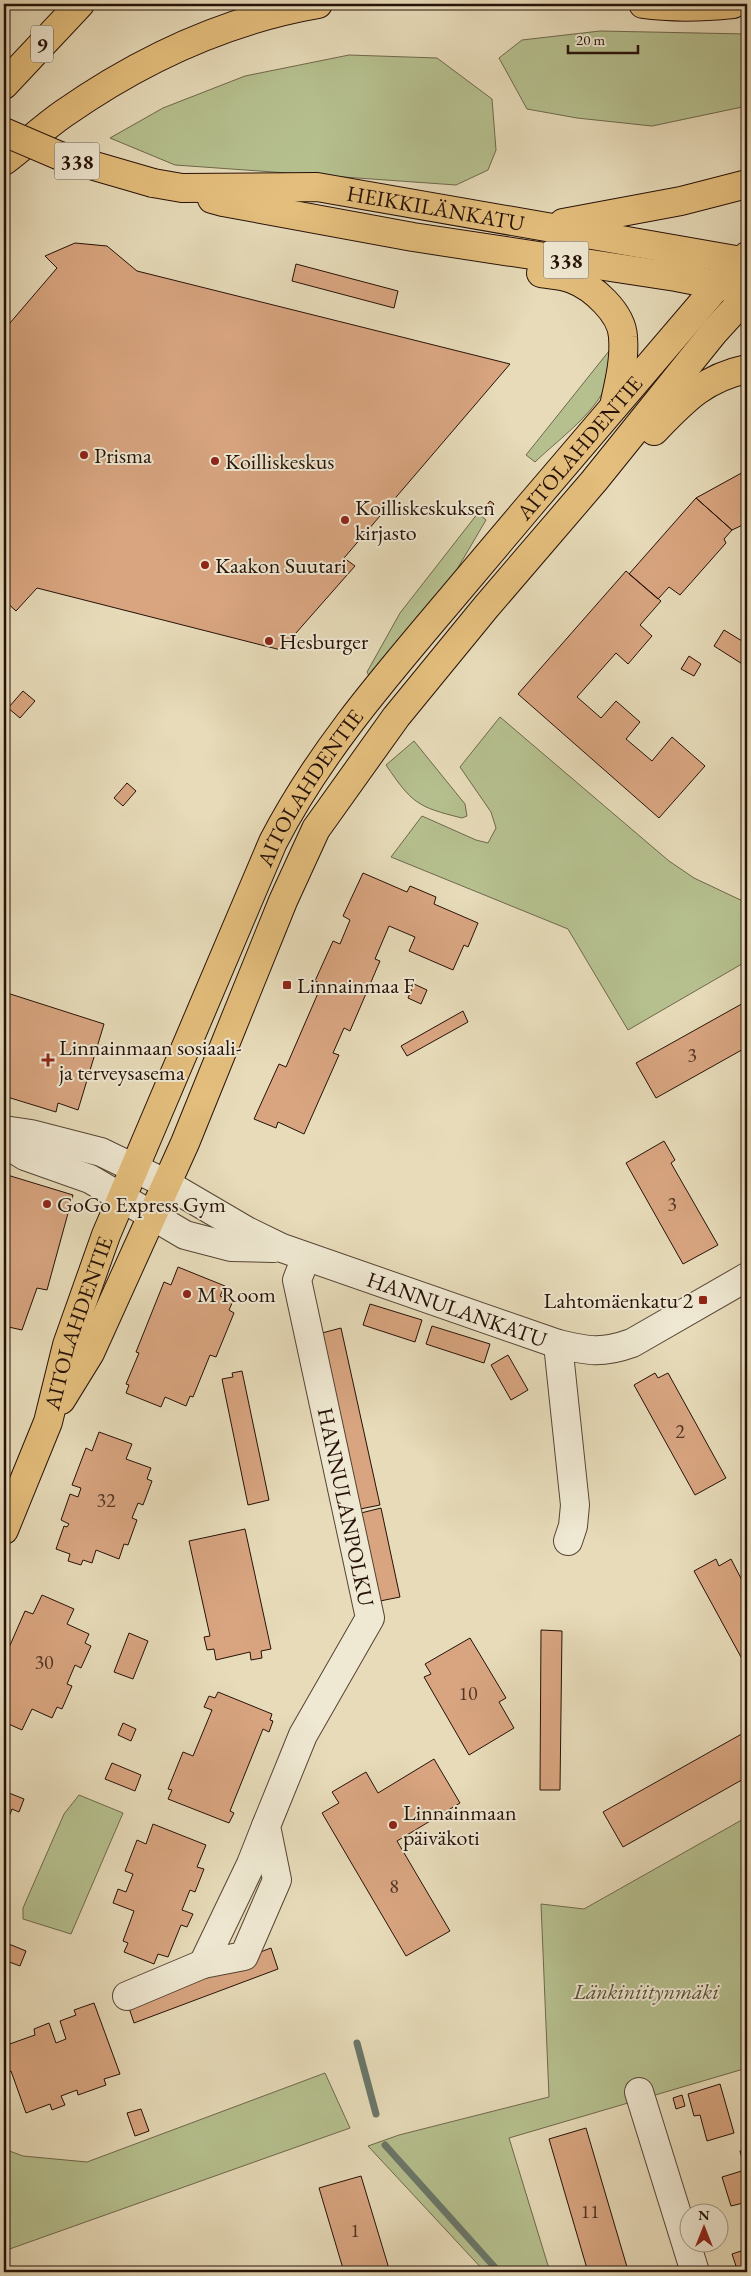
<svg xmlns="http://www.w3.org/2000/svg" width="751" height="2276" font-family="'EB Garamond',serif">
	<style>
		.green { fill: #b6c08f; stroke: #6e684c }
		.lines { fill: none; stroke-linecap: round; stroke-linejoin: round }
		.stream { stroke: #6a776a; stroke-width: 7 }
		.building { fill: #d8a580; stroke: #261108 }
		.minor-casing { stroke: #564434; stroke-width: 30 }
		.major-casing { stroke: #261108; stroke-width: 30 }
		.highway-casing { stroke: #261108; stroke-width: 30 }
		.minor { stroke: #efe8d2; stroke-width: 28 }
		.major { stroke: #e4be7c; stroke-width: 28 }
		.highway { stroke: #e4be7c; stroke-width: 28 }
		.major-bridge-casing { stroke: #261108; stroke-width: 30; stroke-linecap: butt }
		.major-bridge { stroke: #e4be7c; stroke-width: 28 }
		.poi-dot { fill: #8f2418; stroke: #efe8d2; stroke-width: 2 }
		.labels { text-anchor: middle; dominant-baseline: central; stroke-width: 4; stroke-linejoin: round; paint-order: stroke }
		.number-label { font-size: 20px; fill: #523626 }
		.shield { fill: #efe8d2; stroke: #625245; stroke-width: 1 }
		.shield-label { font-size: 21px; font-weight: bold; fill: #261108 }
		.street-label { font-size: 22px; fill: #261108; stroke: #efe8d2 }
		.poi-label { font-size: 22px; fill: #261108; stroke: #efe8d2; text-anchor: start }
		.park-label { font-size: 22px; font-style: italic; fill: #584e37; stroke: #efe8d2 }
	</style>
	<rect width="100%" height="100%" fill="#e7dbb9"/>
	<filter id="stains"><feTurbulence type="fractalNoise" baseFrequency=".004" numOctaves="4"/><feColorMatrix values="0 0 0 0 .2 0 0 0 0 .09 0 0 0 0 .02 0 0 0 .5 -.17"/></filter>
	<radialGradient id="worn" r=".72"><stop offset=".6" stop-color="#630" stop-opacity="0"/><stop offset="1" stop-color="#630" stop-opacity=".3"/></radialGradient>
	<path class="green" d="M600 31 747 34V106L652 126 577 118 527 109 499 58 522 40Z
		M349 55 437 58 492 99 496 150 488 170 456 185 175 165 110 138 163 108 245 76Z
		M613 346C612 356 613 368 610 377 598 412 561 437 535 462L526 455Z
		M478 513 486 520 456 571 369 676 367 672 400 613Z
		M500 717 669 861 694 878 747 903V961L628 1030 568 929 391 857 422 816 476 840 488 843 496 828 491 812 460 767Z
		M414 741 465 804 467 816 462 818C417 807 412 803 386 765Z
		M79 1795 123 1813 71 1934 23 1919V1908L64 1814Z
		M747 1817V2068L509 2138 550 2272H485L368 2146 399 2135 549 2097 541 1904 584 1909Z
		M325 2073 350 2128 4 2251V2149L23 2156 87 2162Z"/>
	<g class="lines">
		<path class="stream" d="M357 2043 376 2114
			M385 2145 499 2272"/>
	</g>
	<path class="building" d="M75 243 107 246 137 271 510 364 344 558 355 566 281 650 37 588 16 611 4 600V330L57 268 45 256Z
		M296 264 398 291 394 308 292 281Z
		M747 470V523L732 530 696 498Z
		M696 498 732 530 724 539 726 543 680 595 669 587 658 599 629 574Z
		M490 501 494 504 486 514 482 511Z
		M626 571 661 601 640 625 652 636 628 664 616 653 577 697 601 718 616 701 640 722 626 739 652 761 672 737 705 766 659 818 518 694Z
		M724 630 747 644V667L714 646Z
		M689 656 701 664 694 676 681 669Z
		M23 691 35 701 20 718 8 708Z
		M127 783 136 791 123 806 114 798Z
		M363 873 407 892 410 886 436 897 434 904 478 923 468 947 464 945 453 970 409 951 415 937 389 926 375 959 380 961 350 1031 344 1028 333 1053 339 1055 304 1134 278 1122 276 1128 254 1119 279 1064 286 1067 322 984 315 981 333 941 340 944 350 920 343 916Z
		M414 984 427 990 421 1004 408 998Z
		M4 992 104 1024 78 1110 58 1103 56 1112 4 1096Z
		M747 1001V1047L656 1098 636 1063Z
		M463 1011 468 1022 407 1056 401 1046Z
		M664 1141 675 1160 671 1163 718 1245 683 1264 626 1163Z
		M4 1174 73 1195 47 1290 37 1288 22 1330 4 1326Z
		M178 1267 225 1286 220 1296 233 1301 229 1310 234 1313 216 1357 210 1355 193 1397 190 1396 186 1406 165 1397 161 1407 126 1393 129 1385 126 1384 139 1353 136 1352 164 1282 171 1285Z
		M370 1304 422 1320 415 1342 363 1325Z
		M432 1326 490 1344 484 1363 426 1344Z
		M341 1328 380 1505 360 1509 322 1333Z
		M508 1355 528 1390 511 1400 491 1365Z
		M242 1371 269 1500 248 1505 222 1379 233 1377 232 1373Z
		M655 1373 658 1378 668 1373 726 1478 695 1495 634 1385Z
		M99 1432 132 1444 126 1459 151 1468 147 1479 152 1481 143 1505 138 1503 132 1518 137 1520 128 1545 124 1544 119 1559 96 1550 92 1563 83 1560 81 1565 68 1561 70 1554 56 1549 64 1526 67 1527 69 1524 61 1520 70 1494 78 1497 81 1488 72 1485 86 1448 92 1451Z
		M381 1508 400 1597 380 1601 361 1513Z
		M245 1529 271 1649 261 1651 262 1658 251 1660 250 1652 216 1660 214 1649 207 1650 204 1637 210 1636 189 1541Z
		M716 1559 719 1566 731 1559 747 1590V1668L694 1571Z
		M42 1595 74 1609 67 1624 89 1634 85 1643 91 1646 81 1668 75 1665 67 1684 72 1686 62 1709 57 1707 52 1718 32 1709 22 1730 4 1722V1674L6 1670 4 1669V1659L25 1611 33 1614Z
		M541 1630 562 1631 560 1790H540Z
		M129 1633 148 1641 133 1679 114 1672Z
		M470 1638 506 1698 499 1702 514 1728 469 1755 424 1677 431 1674 425 1664Z
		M218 1692 272 1714 270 1720 273 1721 269 1732 263 1729 230 1811 234 1813 229 1823 168 1799 172 1790 168 1789 183 1752 193 1756 212 1710 204 1707 209 1696 215 1698Z
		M123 1723 136 1729 131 1741 118 1735Z
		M747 1731V1777L623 1847 603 1812Z
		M434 1759 460 1803 397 1841 450 1931 406 1956 322 1813 339 1803 332 1792 366 1772 378 1793Z
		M112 1763 141 1775 135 1791 105 1779Z
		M4 1791 24 1799 19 1812 12 1809 4 1830Z
		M153 1824 206 1845 197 1867 204 1869 195 1892 190 1890 182 1910 193 1914 187 1927 181 1925 168 1957 158 1954 154 1964 124 1952 128 1943 123 1941 134 1911 113 1903 118 1889 126 1892 133 1874 125 1871 137 1840 146 1844Z
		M4 1942 26 1951 20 1966 4 1960Z
		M271 1948 278 1969 134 2023 127 2002Z
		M94 2003 120 2074 104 2079 106 2085 78 2095 77 2090 61 2096 65 2105 52 2110 50 2104 26 2113 11 2071 4 2074V2060L8 2059 4 2046 35 2035 34 2029 49 2023 56 2043 66 2039 60 2021 76 2015 74 2010Z
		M720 2084 734 2133 707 2141 700 2115 694 2116 688 2094Z
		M682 2095 685 2106 676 2109 673 2098Z
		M141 2109 149 2131 135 2136 127 2113Z
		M586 2128 627 2267 611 2272H588L549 2139Z
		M747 2149V2202L731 2206 722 2177 745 2170 740 2151Z
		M361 2176 390 2272H344L319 2188Z
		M747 2249V2272H738L732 2254Z"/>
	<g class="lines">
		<g class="minor-casing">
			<g id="minor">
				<path id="s1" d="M4 1130 31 1134 101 1152 165 1183 247 1231 282 1248 558 1344C588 1351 601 1354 632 1343L747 1277"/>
				<path d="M4 1143 25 1156 90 1179 185 1235 231 1247 273 1248"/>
				<path d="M558 1344 575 1505 573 1526 568 1541"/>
				<path d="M203 1964 251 1864 266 1826"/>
				<path d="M127 1996 203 1964 244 1956 277 1880 266 1826 303 1735 370 1618 297 1280 306 1257"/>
				<path d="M639 2092 695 2272"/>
			</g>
		</g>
		<g class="major-casing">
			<g id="major">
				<path id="s2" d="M153 183 182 188 317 187 747 262"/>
				<path d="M212 199 223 202 413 237 676 277 733 288"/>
				<path d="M563 223 681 201 747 184"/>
				<path d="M541 273C551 275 563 275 572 279 593 287 622 313 623 337 625 360 619 383 614 406"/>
				<path d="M654 431C684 400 704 378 747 369"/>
				<path d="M61 1400 90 1353 185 1143 283 901 316 829 396 717 486 607 594 481 714 332 747 296"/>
				<path id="s3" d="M4 1530 48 1422 67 1345 106 1235 273 842C322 747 393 668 461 587 546 486 631 386 718 285L747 256"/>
			</g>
		</g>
		<g class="highway-casing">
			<path id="highway" d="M643 4C672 8 704 7 733 4
				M4 85 80 4
				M4 161C24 146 43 128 63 114 140 60 226 20 318 4"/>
		</g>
		<use href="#minor" class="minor"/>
		<use href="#major" class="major"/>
		<use href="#highway" class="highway"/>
		<g class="major-bridge-casing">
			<path id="major-bridge" d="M4 132 60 156 153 183"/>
		</g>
		<use href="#major-bridge" class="major-bridge"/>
	</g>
	<g class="poi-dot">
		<circle cx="84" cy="455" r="5"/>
		<circle cx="215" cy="461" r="5"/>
		<circle cx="345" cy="520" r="5"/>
		<circle cx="205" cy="565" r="5"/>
		<circle cx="269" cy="641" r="5"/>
		<rect x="282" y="980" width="10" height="10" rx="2.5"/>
		<path d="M45.5 1052.5h5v5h5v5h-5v5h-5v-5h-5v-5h5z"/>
		<circle cx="47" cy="1204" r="5"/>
		<circle cx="187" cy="1294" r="5"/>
		<rect x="698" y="1295" width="10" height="10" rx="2.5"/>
		<circle cx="393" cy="1825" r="5"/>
	</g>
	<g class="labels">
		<g class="number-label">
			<text x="692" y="1055">3</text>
			<text x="672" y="1204">3</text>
			<text x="680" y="1431">2</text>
			<text x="106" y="1500">32</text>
			<text x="44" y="1662">30</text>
			<text x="468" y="1693">10</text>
			<text x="394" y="1886">8</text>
			<text x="590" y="2211">11</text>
			<text x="355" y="2230">1</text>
		</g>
		<g class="shield">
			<rect x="31" y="25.5" width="22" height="37" rx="4"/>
			<rect x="54.5" y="142.5" width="45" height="37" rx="4"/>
			<rect x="543.5" y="241.5" width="45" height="37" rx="4"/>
		</g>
		<g class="shield-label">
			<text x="42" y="44">9</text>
			<text x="77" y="161">338</text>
			<text x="566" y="260">338</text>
		</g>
		<g class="street-label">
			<text stroke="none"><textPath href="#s2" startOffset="285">HEIKKILÄNKATU</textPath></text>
			<text stroke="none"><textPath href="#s3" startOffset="1240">AITOLAHDENTIE</textPath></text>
			<text stroke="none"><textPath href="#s3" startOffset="805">AITOLAHDENTIE</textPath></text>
			<text stroke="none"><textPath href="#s1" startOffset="490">HANNULANKATU</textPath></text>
			<text stroke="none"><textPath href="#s3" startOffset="220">AITOLAHDENTIE</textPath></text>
			<text transform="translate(346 1507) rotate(78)">HANNULANPOLKU</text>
		</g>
		<g class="poi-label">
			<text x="94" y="455">Prisma</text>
			<text x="225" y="461">Koilliskeskus</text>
			<text x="355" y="507">Koilliskeskuksen<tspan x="355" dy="25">kirjasto</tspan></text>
			<text x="215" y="565">Kaakon Suutari</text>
			<text x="279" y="641">Hesburger</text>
			<text x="297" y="985">Linnainmaa F</text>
			<text x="59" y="1047">Linnainmaan sosiaali-<tspan x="59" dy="25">ja terveysasema</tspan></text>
			<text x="57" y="1204">GoGo Express Gym</text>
			<text x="197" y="1294">M Room</text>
			<text x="693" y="1300" text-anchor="end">Lahtomäenkatu 2</text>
			<text x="403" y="1812">Linnainmaan<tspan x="403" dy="25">päiväkoti</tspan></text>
		</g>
		<g class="park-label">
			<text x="646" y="1991">Länkiniitynmäki</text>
		</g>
	</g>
	<rect width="751" height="2276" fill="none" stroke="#e7dbb9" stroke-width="20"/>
	<rect x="5" y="5" width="741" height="2266" fill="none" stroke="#261108" stroke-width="2.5"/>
	<rect x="10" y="10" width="731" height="2256" fill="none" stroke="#261108"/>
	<g transform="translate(704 2228)"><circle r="24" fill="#efe8d2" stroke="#9f9281"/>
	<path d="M0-4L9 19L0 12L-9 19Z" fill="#8f2418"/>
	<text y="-8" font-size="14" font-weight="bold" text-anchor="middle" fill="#261108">N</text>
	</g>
	<path d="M568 45v8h70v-8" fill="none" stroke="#261108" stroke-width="2.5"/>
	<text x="576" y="45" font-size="15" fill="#261108" stroke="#efe8d2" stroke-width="4" paint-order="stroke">20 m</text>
	<rect width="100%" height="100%" filter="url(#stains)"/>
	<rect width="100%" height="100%" fill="url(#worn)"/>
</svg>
